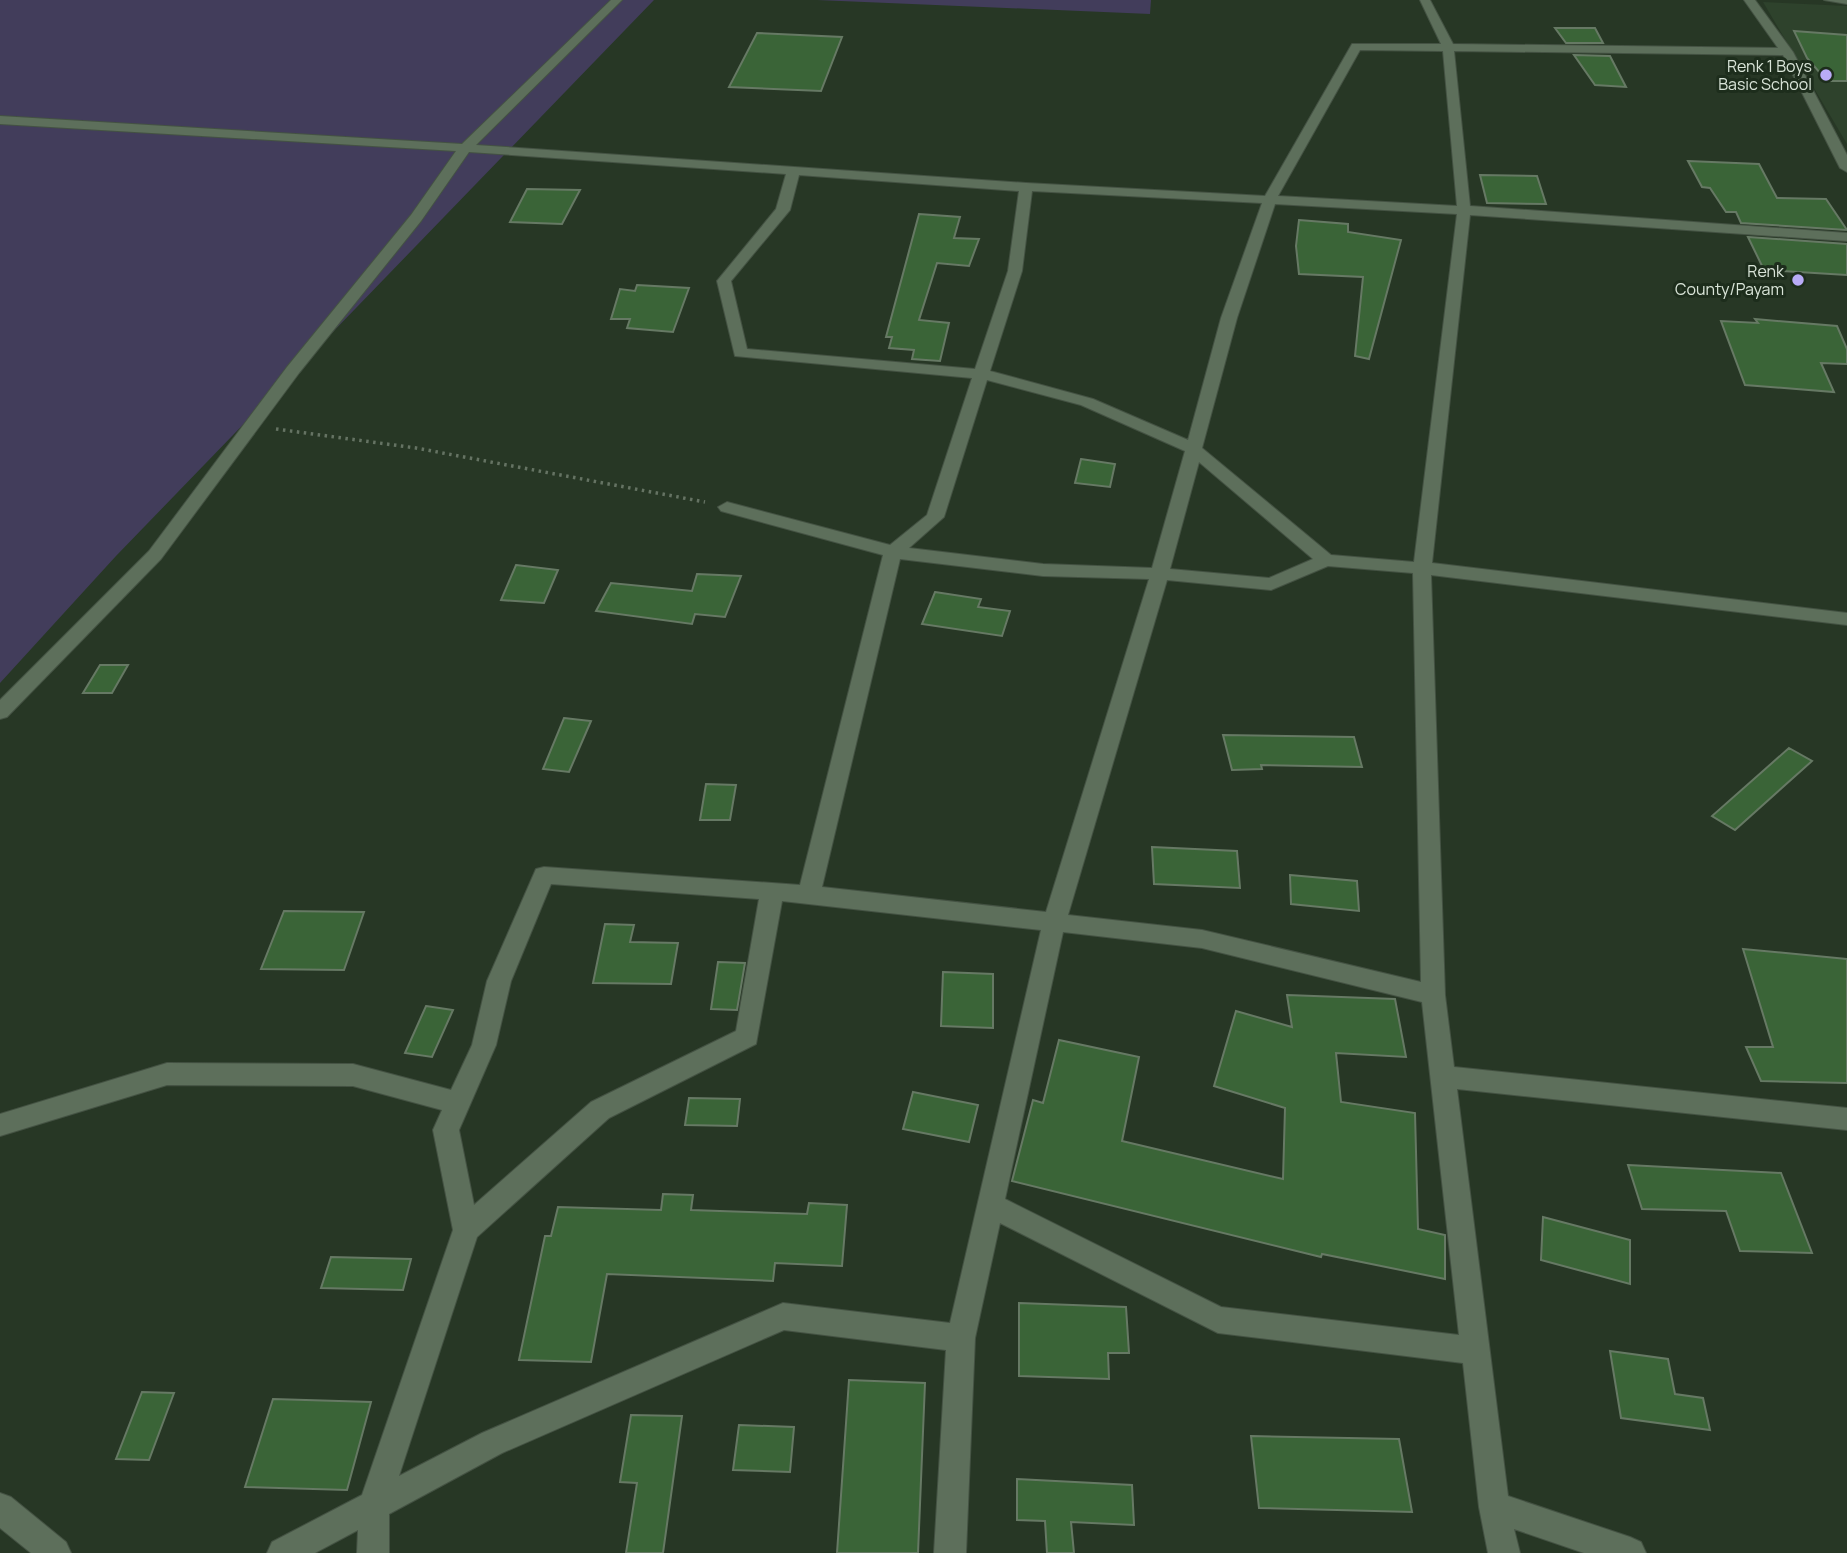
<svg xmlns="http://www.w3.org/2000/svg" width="1847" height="1553" font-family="Manrope,sans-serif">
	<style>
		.built { fill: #2e422c }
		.green { fill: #423d5b }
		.building { fill: #3a6437; stroke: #667964; stroke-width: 2 }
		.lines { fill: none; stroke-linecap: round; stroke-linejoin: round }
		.minor-casing { stroke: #445243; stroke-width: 2 }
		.path { stroke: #657363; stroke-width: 3.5; stroke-dasharray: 2.5 4.5; stroke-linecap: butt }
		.minor { fill: #5d6f5b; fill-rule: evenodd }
		.poi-dot { fill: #b9abf7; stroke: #1d2d1c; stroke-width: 2.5 }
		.labels { text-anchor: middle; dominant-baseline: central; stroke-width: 6; stroke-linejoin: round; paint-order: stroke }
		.far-poi-label { font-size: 16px; fill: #d9e4d8; stroke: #1d2d1c; text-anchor: end }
	</style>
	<rect width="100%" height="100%" fill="#273725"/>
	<path class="built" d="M1763 2 1847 6V144Z"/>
	<path class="green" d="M0 0H654L116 556 0 683Z
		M817 0H1151L1150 14Z"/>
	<path class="building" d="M1555 28H1595L1603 43H1566Z
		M1794 31 1847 35V81H1827L1807 58Z
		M757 33 842 37 821 91 729 87Z
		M1574 55 1610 56 1626 87 1595 85Z
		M1688 161 1759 164 1777 198 1826 199 1847 230 1741 223 1736 212H1726L1710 188 1702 187Z
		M1480 175 1537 176 1546 204 1487 203Z
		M527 189 580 190 562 224 510 222Z
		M919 214 960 217 954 238 979 239 969 266 937 263 919 320 949 323 940 361 912 359 914 350 889 348 892 337H886Z
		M1299 220 1348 224V232L1401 240 1369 359 1355 356 1363 277 1299 274 1296 246Z
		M1748 237 1847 244V275L1764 270Z
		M637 285 689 288 673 332 627 328 630 319H611L620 289 635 291Z
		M1755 319 1837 326 1847 349V364L1821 363 1834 392 1745 385 1721 321 1758 323Z
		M1081 459 1115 464 1110 487 1075 483Z
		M516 565 558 570 544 603 501 600Z
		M697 574 741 576 725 617 695 614 692 624 596 611 611 583 692 591Z
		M935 592 981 599 978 607 1010 611 1002 636 922 624Z
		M100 665H128L112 693H83Z
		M564 718 591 721 569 772 543 769Z
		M1223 735 1354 737 1362 767 1261 765 1262 769 1232 770Z
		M1789 748 1812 761 1735 830 1712 816Z
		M706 784 736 785 730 820H700Z
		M1152 847 1237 851 1240 888 1154 884Z
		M1290 875 1357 881 1359 911 1291 904Z
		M284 911 364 912 344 970 261 969Z
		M605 924 634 925 630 942 678 943 671 984 593 983Z
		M1743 949 1847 959V1083L1761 1081 1746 1047H1773Z
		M718 962 745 963 737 1010 711 1009Z
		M943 972 993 974V1028L941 1026Z
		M1287 995 1395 999 1406 1057 1336 1053 1341 1102 1415 1113 1418 1229 1445 1235V1279L1322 1254 1321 1257 1012 1181 1033 1100 1043 1103 1059 1040 1139 1057 1122 1141 1283 1179 1285 1108 1214 1086 1236 1011 1292 1027Z
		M426 1006 453 1010 432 1057 405 1053Z
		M913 1092 978 1105 969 1142 903 1129Z
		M689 1098 740 1099 737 1126 685 1125Z
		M1628 1165 1781 1173 1812 1253 1740 1251 1726 1211 1642 1209Z
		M663 1194 693 1195 691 1210 807 1214 809 1203 847 1205 842 1266 775 1263 773 1281 607 1274 591 1362 519 1360 545 1236H551L558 1207 661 1210Z
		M1543 1217 1630 1240V1284L1541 1260Z
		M331 1257 411 1259 403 1290 321 1288Z
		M1019 1303 1126 1307 1129 1353H1108L1109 1379 1019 1376Z
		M1610 1351 1668 1359 1675 1394 1703 1398 1710 1430 1621 1418Z
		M849 1380 925 1383 918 1553H837Z
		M142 1392 174 1393 149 1460 116 1459Z
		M273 1399 371 1402 347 1490 245 1487Z
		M631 1415 682 1416 663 1553H626L637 1483 620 1482Z
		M739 1425 794 1427 790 1472 733 1470Z
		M1251 1436 1399 1439 1412 1512 1259 1508Z
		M1017 1479 1132 1485 1134 1525 1071 1522 1074 1553H1047L1045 1521 1017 1520Z"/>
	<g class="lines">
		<g class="minor-casing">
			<path id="minor" d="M611 0H622L476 145 1026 183 1265 196 1352 44H1441L1420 0H1430L1453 44 1778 48 1744 0H1755L1793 52 1847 155V172L1840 168 1783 55 1454 51 1470 206 1847 233V241L1470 215 1432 563 1847 613V625L1431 575 1445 995 1454 1067 1847 1108V1130L1457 1089 1508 1496 1630 1537 1641 1542 1646 1553H1584L1514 1529 1520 1553H1488L1479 1507 1463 1363 1218 1333 1000 1223 975 1338 966 1553H934L946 1350 784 1330 502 1453 389 1514V1553H357L358 1530 315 1553H267L272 1542 362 1495 453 1230 433 1130 442 1110 353 1086 167 1085 0 1136V1114L167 1063 353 1064 451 1090 472 1045 487 981 536 869 544 867 800 885 883 555 721 511 718 507 727 502 890 545 927 515 972 378 735 356 717 281 776 209 786 174 469 152 421 221 299 373 161 559 7 717 0 719V700L149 551 287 367 411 215 456 151 0 124V116L462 144ZM1360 50 1443 51 1457 206 1278 196ZM799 175 1019 191 1008 271 975 369 747 349 731 281 790 210ZM1032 191 1262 203 1221 318 1188 440 1093 399 990 371 1022 271ZM1275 204 1457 214 1414 562 1331 555 1202 448 1237 318ZM987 380 1081 405 1185 451 1152 568 1043 564 909 548 944 517ZM1199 462 1313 559 1269 578 1170 569ZM900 559 1043 576 1149 579 1046 912 822 887ZM1328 566 1413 573 1421 982 1202 930 1068 915 1167 580 1271 590ZM551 884 759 899 736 1031 591 1102 474 1205 459 1130 496 1045 511 981ZM782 901 1041 930 950 1323 783 1303 482 1433 399 1476 477 1237 609 1118 756 1044ZM1063 932 1202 948 1422 1002 1459 1335 1221 1307 1005 1199Z
				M1824 0H1847V4Z
				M0 1493 11 1497 66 1542 71 1553H31L0 1528Z"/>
		</g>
		<path class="path" d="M276 429 416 448 705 502"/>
		<use href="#minor" class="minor"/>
	</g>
	<g class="poi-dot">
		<circle cx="1826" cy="75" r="7"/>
		<circle cx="1798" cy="280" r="7"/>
	</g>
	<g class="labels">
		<g class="far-poi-label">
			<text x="1812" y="66">Renk 1 Boys<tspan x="1812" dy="18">Basic School</tspan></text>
			<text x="1784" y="271">Renk<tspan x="1784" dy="18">County/Payam</tspan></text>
		</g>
	</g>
</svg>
